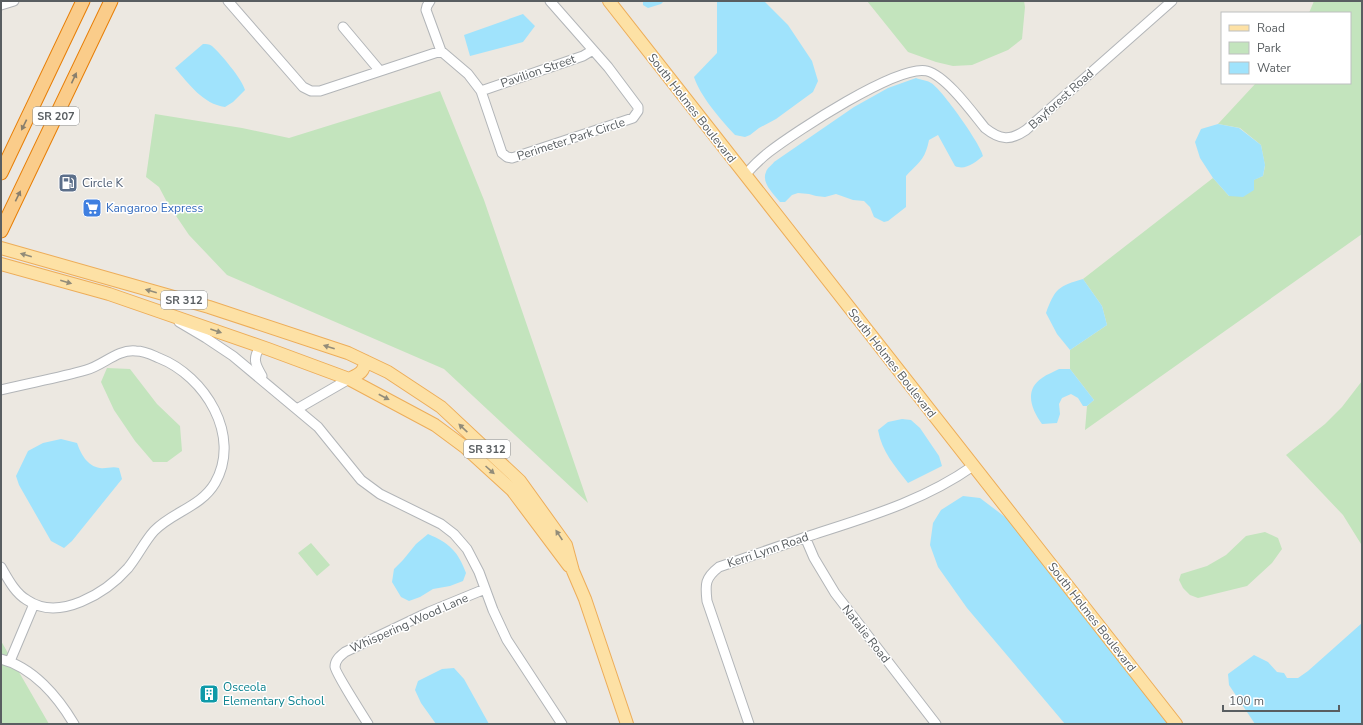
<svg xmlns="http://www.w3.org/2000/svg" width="1363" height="725" font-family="'Nunito Sans',sans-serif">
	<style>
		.green { fill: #c3e4bd }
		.water { fill: #a0e3fc }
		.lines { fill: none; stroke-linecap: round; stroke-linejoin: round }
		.minor-casing { stroke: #b2b5b8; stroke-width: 11 }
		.major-casing { stroke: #edad59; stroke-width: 14 }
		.highway-casing { stroke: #e77e06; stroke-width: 15 }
		.minor { stroke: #fff; stroke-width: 9 }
		.major { stroke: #fde1a5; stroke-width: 12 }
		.highway { stroke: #facc8a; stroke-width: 13 }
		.oneway { fill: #897f6d }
		.oneway2 { fill: #928c79 }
		.labels { text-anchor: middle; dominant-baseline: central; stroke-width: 3; stroke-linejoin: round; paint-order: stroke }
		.shield { fill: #fff; stroke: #8b8e90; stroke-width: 1 }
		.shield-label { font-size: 11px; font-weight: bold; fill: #595e61 }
		.street-label { font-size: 12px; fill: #595e61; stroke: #fff }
		.service-label { font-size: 12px; fill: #4e5e75; stroke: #fff; text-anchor: start }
		.shop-label { font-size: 12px; fill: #366cbe; stroke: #fff; text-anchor: start }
		.culture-label { font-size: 12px; fill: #0d838f; stroke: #fff; text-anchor: start }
	</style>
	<rect width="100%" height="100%" fill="#ece8e1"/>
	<path class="green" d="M867 1H1024L1025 7 1022 39 1008 50 972 65 953 66 936 62 908 52Z
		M1314 1H1362V234L1085 430 1087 406 1094 400 1070 369V350L1107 325 1102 306 1083 279 1213 178 1229 196 1253 180 1263 176 1265 166 1261 145 1240 128 1218 124 1256 83H1350V13H1309Z
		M440 91 484 200 588 503 444 369 227 275 189 235 168 204 159 187 146 177 155 114 242 128 289 138Z
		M107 368 130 369 157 404 180 426 182 451 167 462H153L135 441 114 410 101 382Z
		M1362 381V566L1361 544 1343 515 1286 455 1325 424 1342 407Z
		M1265 532 1278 538 1282 549 1272 563 1247 586 1198 598 1190 595 1183 588 1179 580 1181 574 1207 566 1226 555 1246 536Z
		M311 543 330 565 317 576 298 553Z
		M1 641 49 724H1Z"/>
	<path class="water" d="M643 1H664L661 4 648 8 643 5Z
		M717 1H764L788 25 812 61 818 81 813 92 776 119 759 128 750 135 745 137 735 135C721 120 700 96 694 77L717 53Z
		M523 14 535 26 523 42 470 56 464 35Z
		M203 44C206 44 209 44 212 46 221 54 242 79 245 90L233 102 225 107C203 104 189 84 175 68Z
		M916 78C921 80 927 80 931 83 941 88 982 146 983 156 976 162 965 171 955 166L938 135 929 140C925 160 919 162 906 176V207L888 221 884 222 874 217 870 207 864 201 853 200 836 194 825 197 816 196 809 194 798 193 792 195 785 202H780C774 194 761 183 766 172 767 168 772 165 774 162L854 107 888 88Z
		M1218 124 1239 128 1261 145 1265 165 1263 176 1254 180V190L1243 197 1229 196 1213 178 1200 158 1195 142 1201 129Z
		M1083 279 1102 306 1107 325 1070 350 1057 334 1046 313C1055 288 1059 286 1083 279Z
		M1059 369H1070L1094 400 1087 406H1083L1078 398 1071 394 1062 398 1059 404 1060 414 1057 423 1042 424C1031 409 1024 390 1042 378 1047 374 1054 372 1059 369Z
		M902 419 911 420 920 428 939 456 942 466 908 483C895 466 882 452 878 430L888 422Z
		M61 439 77 443C81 454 87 466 100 468 106 469 112 466 119 468L122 479 72 541 64 548 51 541 19 485 16 476 28 451 43 443Z
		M963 496 980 498 1013 523 1171 724H1065L967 608 938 567 930 545 933 523 941 510Z
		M428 534C449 543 458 551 466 573L463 581 450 586 433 589 420 597 409 601 401 597 392 582 394 569 403 560 416 544Z
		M1362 623V724H1255L1229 685 1228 674 1254 655 1268 662 1277 672 1284 673 1287 678H1298L1308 671Z
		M454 668 464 679 489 724H436L421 703 415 690 418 681 442 669Z"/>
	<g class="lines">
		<g class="minor-casing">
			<path id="minor" d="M228 1 303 87 311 91H320L441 51
				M430 1 427 6 426 10 441 51 468 74 481 91 502 153 507 157 512 158 633 118 638 111V107L608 67 550 1
				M1 5 14 1
				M343 27 380 71
				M481 91 583 56 593 50
				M745 175C752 167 760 159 769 152 795 132 898 64 927 71 946 76 972 112 985 128 1000 140 1010 141 1026 130L1172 1
				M179 322 206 338 233 356 318 427 361 480 380 494 441 524 454 534 467 549 479 572 493 610 507 640 562 724
				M261 346C252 358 255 364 262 376
				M1 390C29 383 58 378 86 370 104 365 117 349 136 351 145 351 152 355 159 358 205 376 242 436 215 483 201 507 172 512 154 531 144 542 138 556 128 568 106 593 59 622 27 600 15 593 8 579 1 567
				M297 409 349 379
				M805 537 814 558 835 593 936 724
				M1 659C33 667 58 697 74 724
				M10 661 34 604
				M368 724C363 716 335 672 335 667 335 660 340 656 345 652L429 612 485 589
				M749 724 707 601C705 584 705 578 719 567 748 557 777 547 806 537 864 518 922 502 973 466"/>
		</g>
		<g class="major-casing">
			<path id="major" d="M609 1 1176 724
				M1 248 209 307 348 353 388 372 441 407 520 481 566 545 573 571 585 599 627 724
				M1 264 109 294 268 349 349 379 435 425 466 448 512 490 569 566
				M349 379C359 374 364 373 365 361"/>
		</g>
		<g class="highway-casing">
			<path id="highway" d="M1 173 83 1
				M1 231 111 1"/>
		</g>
		<use href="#minor" class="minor"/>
		<use href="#major" class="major"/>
		<use href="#highway" class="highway"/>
	</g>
	<defs><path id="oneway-solid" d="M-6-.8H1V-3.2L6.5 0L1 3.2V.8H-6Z"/></defs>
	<g class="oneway">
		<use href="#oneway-solid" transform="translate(74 78) rotate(-65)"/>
		<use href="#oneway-solid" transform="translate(24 125) rotate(116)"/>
		<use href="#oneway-solid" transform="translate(18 196) rotate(-64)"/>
	</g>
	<g class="oneway2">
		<use href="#oneway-solid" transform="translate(26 255) rotate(-164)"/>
		<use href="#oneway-solid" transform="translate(66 282) rotate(16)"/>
		<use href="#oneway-solid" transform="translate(151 291) rotate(-164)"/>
		<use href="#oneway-solid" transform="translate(216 331) rotate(19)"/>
		<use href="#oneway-solid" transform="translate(329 347) rotate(-162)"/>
		<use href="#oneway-solid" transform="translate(384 397) rotate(28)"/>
		<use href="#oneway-solid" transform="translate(463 428) rotate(-137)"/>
		<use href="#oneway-solid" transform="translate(490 470) rotate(42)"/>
		<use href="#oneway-solid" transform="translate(559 535) rotate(-124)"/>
	</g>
	<defs>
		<g id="fuel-square" transform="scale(1)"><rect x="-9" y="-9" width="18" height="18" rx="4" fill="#5c6f8a" stroke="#fff"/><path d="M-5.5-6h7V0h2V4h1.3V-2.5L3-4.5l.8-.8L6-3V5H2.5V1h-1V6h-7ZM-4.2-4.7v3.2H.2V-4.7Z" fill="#fff"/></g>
		<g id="supermarket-square" transform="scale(1)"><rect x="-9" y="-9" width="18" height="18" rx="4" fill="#3f7fe0" stroke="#fff"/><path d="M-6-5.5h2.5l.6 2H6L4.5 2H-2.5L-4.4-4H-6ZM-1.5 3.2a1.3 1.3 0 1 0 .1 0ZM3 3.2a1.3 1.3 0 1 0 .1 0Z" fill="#fff"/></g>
		<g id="building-square" transform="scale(1)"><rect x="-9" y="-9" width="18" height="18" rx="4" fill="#0f9aa8" stroke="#fff"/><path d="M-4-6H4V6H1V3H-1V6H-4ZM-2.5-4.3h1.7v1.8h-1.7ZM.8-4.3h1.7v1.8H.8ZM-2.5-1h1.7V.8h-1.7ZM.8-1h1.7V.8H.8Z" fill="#fff"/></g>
	</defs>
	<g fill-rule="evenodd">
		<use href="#fuel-square" x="68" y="183"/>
		<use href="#supermarket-square" x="92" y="208"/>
		<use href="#building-square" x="209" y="694"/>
	</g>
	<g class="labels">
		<g class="shield">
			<rect x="33" y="107" width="46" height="18" rx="3"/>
			<rect x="161" y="291" width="46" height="18" rx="3"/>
			<rect x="464" y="440" width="46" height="18" rx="3"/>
		</g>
		<g class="shield-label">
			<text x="56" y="116">SR 207</text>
			<text x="184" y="300">SR 312</text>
			<text x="487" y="449">SR 312</text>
		</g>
		<g class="street-label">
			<text transform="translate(538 71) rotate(-19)">Pavilion Street</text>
			<text transform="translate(1061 99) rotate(-42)">Bayforest Road</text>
			<text transform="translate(692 108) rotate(52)">South Holmes Boulevard</text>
			<text transform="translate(571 139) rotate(-18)">Perimeter Park Circle</text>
			<text transform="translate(892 363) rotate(52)">South Holmes Boulevard</text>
			<text transform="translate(768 550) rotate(-19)">Kerri Lynn Road</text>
			<text transform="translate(1092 617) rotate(52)">South Holmes Boulevard</text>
			<text transform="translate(409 623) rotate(-24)">Whispering Wood Lane</text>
			<text transform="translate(866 634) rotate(52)">Natalie Road</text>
		</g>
		<g class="service-label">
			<text x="82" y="183">Circle K</text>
		</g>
		<g class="shop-label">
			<text x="106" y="208">Kangaroo Express</text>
		</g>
		<g class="culture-label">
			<text x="223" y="687">Osceola<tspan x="223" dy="14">Elementary School</tspan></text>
		</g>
	</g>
	<rect width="1363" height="725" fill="none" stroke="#595e61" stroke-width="4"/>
	<rect x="1221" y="12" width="130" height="72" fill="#ffffff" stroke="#bdbfc0"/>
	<rect x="1229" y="25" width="20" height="6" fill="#fde1a5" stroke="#bdbfc0"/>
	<text x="1257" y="32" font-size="12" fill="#595e61">Road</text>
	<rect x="1229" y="42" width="20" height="12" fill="#c3e4bd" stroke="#bdbfc0"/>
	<text x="1257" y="52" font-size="12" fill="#595e61">Park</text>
	<rect x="1229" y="62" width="20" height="12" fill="#a0e3fc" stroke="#bdbfc0"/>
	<text x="1257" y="72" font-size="12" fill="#595e61">Water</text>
	<path d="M1223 705v6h116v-6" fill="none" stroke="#595e61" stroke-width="2"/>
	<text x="1229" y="705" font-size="12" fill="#595e61" stroke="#ffffff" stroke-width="3" paint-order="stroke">100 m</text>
</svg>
